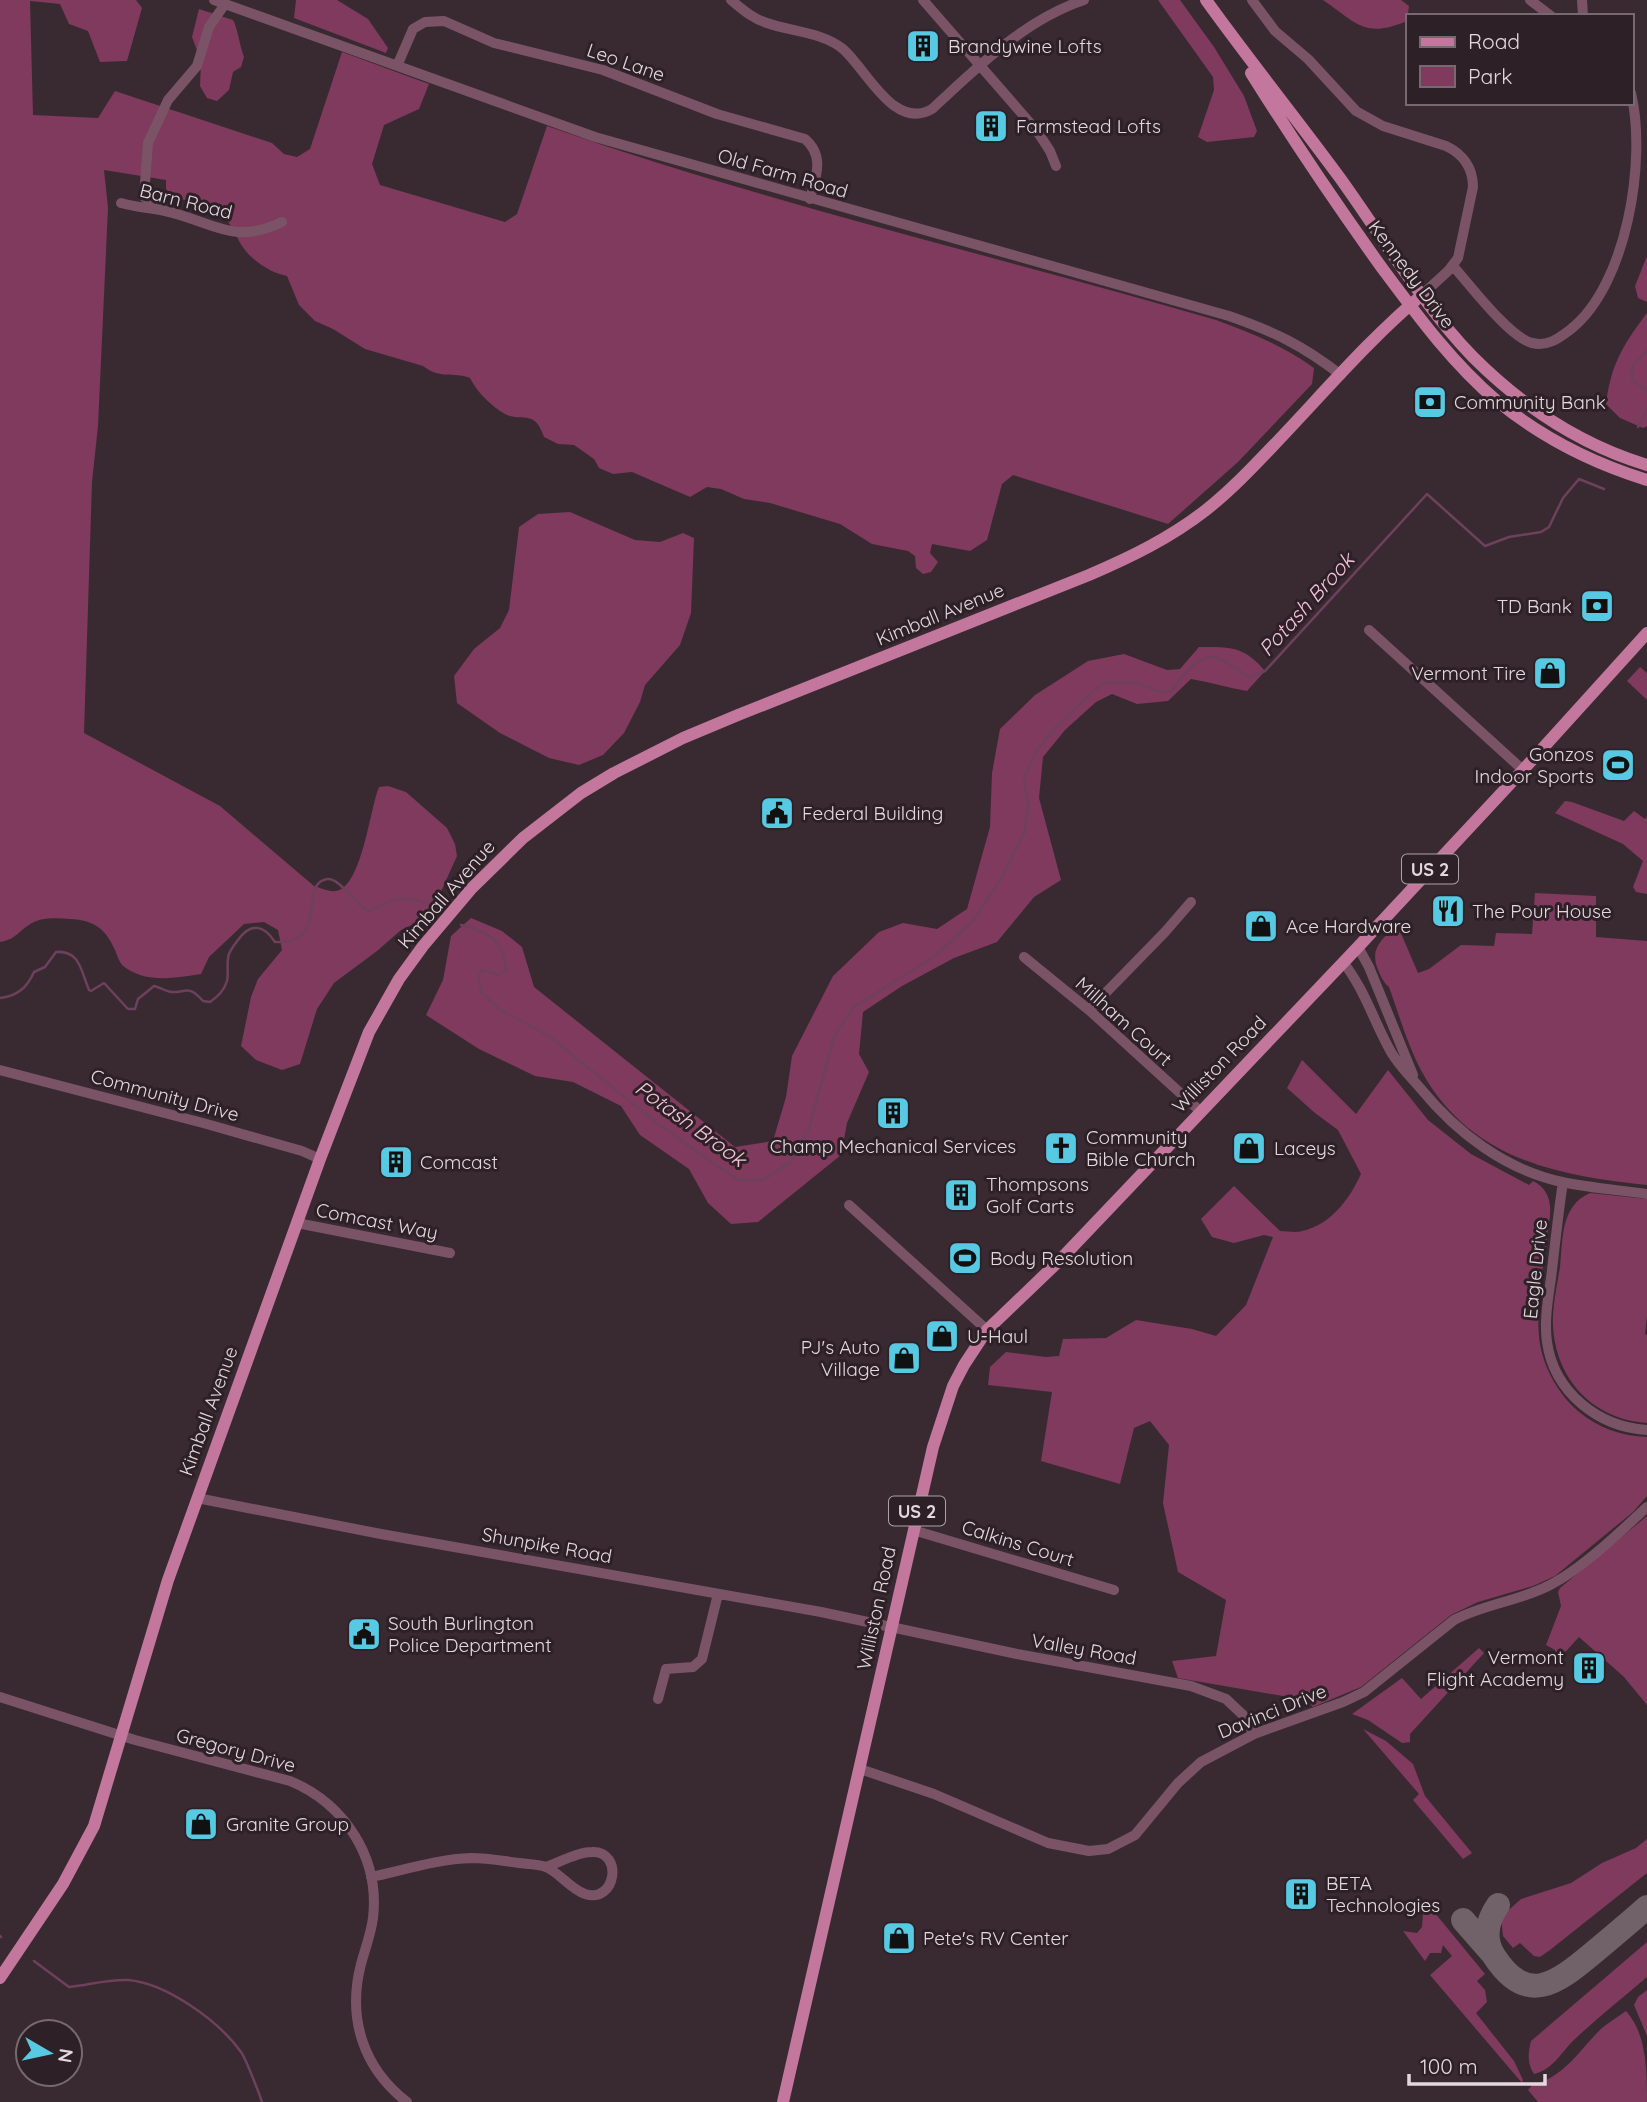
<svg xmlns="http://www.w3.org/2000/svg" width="1647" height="2102" font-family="Quicksand,sans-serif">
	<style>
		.green { fill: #7f3a5e }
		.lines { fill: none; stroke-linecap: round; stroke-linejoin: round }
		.stream { stroke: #6d415c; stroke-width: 2.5 }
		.taxiway { stroke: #706268; stroke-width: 24 }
		.minor { stroke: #7a5466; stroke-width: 10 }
		.major { stroke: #c3779c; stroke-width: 12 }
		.labels { text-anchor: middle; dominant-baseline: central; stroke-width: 6; stroke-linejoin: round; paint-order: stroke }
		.shield { fill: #2e2027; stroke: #ada2a6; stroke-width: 2 }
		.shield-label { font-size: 18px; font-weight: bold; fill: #e3d9dd }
		.poi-label { font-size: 19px; fill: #e3d9dd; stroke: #2e2027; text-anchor: start }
		.street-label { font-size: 19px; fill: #e3d9dd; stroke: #2e2027 }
		.water-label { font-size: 21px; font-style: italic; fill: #f4c4d9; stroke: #2e2027 }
	</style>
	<rect width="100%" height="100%" fill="#392a31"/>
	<path class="green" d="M0 0H136L142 8 127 61 100 62 88 31 69 24 60 4 30 1 33 115 98 118 115 91 272 143 284 154 297 157 310 149 342 52 429 84 419 109 384 125 372 164 380 185 505 222 517 214 547 126C766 203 993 255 1216 320 1252 333 1283 346 1314 368L1312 384 1238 462 1168 524 1013 475 1002 484 987 540 970 551 932 544 930 553 938 562 931 572 923 574 916 568 915 556 908 551 872 544 840 524 770 503 744 499 721 489 707 487 690 497 632 472 613 474 599 468 594 459 574 445 558 444 544 437C534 408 523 423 505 414 491 406 477 392 470 378 452 371 441 380 423 366L365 349 333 329 315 321 299 305 287 276C273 274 254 262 245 250 235 237 231 219 216 210 200 200 178 204 166 189V180L104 170 108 208 98 426 92 482 84 733 220 806 314 886C321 888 329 892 336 891 362 887 370 808 379 787L388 786 406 792 447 828 455 844 457 856 439 896 422 920 401 930 377 951 334 983 317 1009 300 1064 282 1070 256 1060 241 1046 251 997 258 979 282 950 278 930 264 922 244 924 209 957 201 974C175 978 144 984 122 965 119 961 117 955 115 950 106 929 94 920 70 919 57 918 43 917 32 923 18 931 17 939 0 942Z
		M296 0H337L368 19 388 48 386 53 294 18Z
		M1158 0H1180L1214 47 1244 96 1257 131 1254 137 1207 142 1198 137 1214 90 1213 77Z
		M1323 0H1401L1409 6 1407 21C1364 39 1357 23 1323 0Z
		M199 9 233 20C238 29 239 44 244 57L241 67 233 72 229 90 217 101 207 98 200 86 201 61 192 37Z
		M1647 256V302L1638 298 1635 286Z
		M1647 313V426L1643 428 1620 418 1606 404C1611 364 1623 345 1647 313Z
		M570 512 635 540 660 542 683 533 694 538 691 613 680 645 645 685 640 702 624 733 603 755 579 765 549 758 500 733 457 703 454 676 474 649 500 628 509 610 519 527 538 514Z
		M1199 647C1231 647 1244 646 1265 671L1247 691C1228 688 1210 682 1191 679L1168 701 1137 704 1112 694 1096 702 1065 730 1043 757 1039 798 1061 880 1034 897 997 942 954 958 902 986 863 1012 859 1054 869 1072 847 1123 841 1155 758 1222 731 1224 708 1203 689 1169 640 1135 621 1106 573 1082 535 1076 479 1049 426 1015 443 980 451 936 471 918 502 931 522 947 534 987 735 1147 773 1141 786 1097 792 1056 833 976 879 932 903 923 937 929 967 909 990 827 992 773 1000 729 1035 695 1088 661 1124 654 1167 670 1180 669Z
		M1640 667 1647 673V700L1627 681Z
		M1565 801 1572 802 1624 821 1634 811 1645 819 1647 816V894L1636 892 1633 887 1643 861 1623 844 1555 813Z
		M1535 893 1596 896V937L1647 941V1185C1557 1176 1470 1159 1422 1072 1408 1046 1399 1015 1389 987 1383 982 1380 975 1377 967 1370 947 1384 938 1397 924L1418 973 1429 969 1461 945 1494 946 1496 933 1532 934Z
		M1302 1060 1356 1114 1388 1070 1428 1120 1471 1154 1529 1185 1533 1181C1543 1186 1549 1194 1550 1206 1551 1216 1548 1228 1547 1238 1543 1270 1536 1304 1539 1336 1541 1363 1557 1393 1578 1411 1598 1428 1621 1436 1647 1437V1496L1633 1512 1555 1576 1533 1586 1478 1602 1451 1615 1361 1687 1313 1707 1306 1700 1178 1678 1172 1661 1216 1656 1226 1600 1178 1572 1163 1503 1169 1445 1150 1421 1134 1428 1120 1484 1041 1461 1052 1392 988 1385 990 1367 1006 1352 1046 1357 1059 1356 1063 1339 1106 1338 1136 1320 1192 1329 1216 1336 1246 1305 1273 1237 1264 1235 1234 1243 1212 1237 1201 1219 1234 1186 1280 1231C1287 1231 1296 1233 1302 1231 1331 1225 1350 1198 1361 1174L1338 1130 1315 1113 1287 1088Z
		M1590 1193 1647 1199V1317L1645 1334 1647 1335V1423C1593 1419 1556 1380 1553 1326 1552 1307 1557 1286 1560 1267 1563 1240 1560 1206 1590 1193Z
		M1647 1516V1705L1624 1677 1579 1637 1556 1662 1555 1650 1546 1645 1561 1606 1558 1592 1560 1588Z
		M1479 1648 1484 1653 1410 1734V1742L1402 1743 1368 1720 1352 1714 1402 1678 1421 1699Z
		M1363 1729 1386 1741 1413 1764 1425 1796 1472 1853 1463 1859 1413 1800 1419 1794Z
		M1647 1839V1873L1550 1950 1540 1957 1534 1956 1520 1943 1513 1948 1503 1936 1501 1917 1521 1899 1571 1883 1602 1863 1636 1848Z
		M1430 1907 1485 1974 1477 1981 1485 1990 1487 2002 1476 2013 1514 2061 1523 2080 1522 2083 1430 1975 1452 1956 1443 1945 1441 1953H1430L1425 1961 1403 1931 1417 1933 1422 1927 1423 1913Z
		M1647 1942V1977C1623 1998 1598 2017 1575 2039 1562 2051 1553 2070 1534 2074 1527 2064 1528 2053 1531 2041Z
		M1647 1990V2036L1634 2005 1638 1997Z
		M1626 2011C1647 2034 1647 2072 1647 2102H1538L1528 2090 1533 2084C1563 2079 1581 2048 1602 2028 1609 2022 1618 2017 1626 2011Z"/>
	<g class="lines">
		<path class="stream" d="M1647 351C1637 362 1630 362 1632 380L1646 389 1647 392
			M1638 427 1647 410
			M461 925C487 931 504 940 506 970L499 975 482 970 478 978 482 993 499 1009 549 1036 657 1123 717 1166 739 1180H763L792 1161 809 1128 835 1034 854 1007 935 956 973 921 1001 879 1025 831 1028 803 1024 779 1035 753 1051 732 1090 694 1104 683H1137L1161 692 1172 691C1181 677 1200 650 1220 659 1230 664 1240 672 1250 677L1265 671 1427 494 1485 546 1509 537 1541 532 1549 527 1563 498 1579 479 1604 489
			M0 998C17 996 27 988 34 972L45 967 56 952C80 950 81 971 89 990L91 991 104 983 128 1009H135L138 999 154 986C159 987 165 991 171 992 186 993 188 984 203 1001L210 1002C218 996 224 991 227 981 229 973 226 962 229 954 231 949 235 944 238 940 251 922 264 925 275 942 331 945 297 884 327 879 340 877 354 905 369 911 399 897 403 894 435 906
			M0 1936 1 1937
			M34 1961 69 1987C89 1985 108 1979 128 1980 166 1983 219 2021 241 2052 246 2059 259 2093 262 2102"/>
		<path class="taxiway" d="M1498 1905C1487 1921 1483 1939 1494 1956 1527 2007 1557 1983 1593 1953 1611 1938 1629 1923 1647 1907
			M1463 1920 1491 1952"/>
		<path class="minor" d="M214 0 595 137 1229 316C1275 332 1302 345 1341 375
			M731 0C742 9 753 19 767 23 792 32 822 32 843 49 867 70 894 131 932 109 978 67 1024 20 1084 0
			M923 0 1037 131 1050 151 1056 166
			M1252 0 1275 31 1308 59 1356 111 1383 126 1446 146C1463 154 1473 168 1473 187L1458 258 1448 271 1423 294
			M1530 0 1551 16
			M1582 0 1583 16
			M397 66 413 29 425 22 444 21 494 43 603 70 717 114 805 139C825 156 816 177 810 199
			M121 203C135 207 150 208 165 211 212 221 232 246 282 222
			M165 211 144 197 148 143 168 100 197 66 209 27 225 4
			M1453 266C1470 285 1510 338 1532 343 1548 347 1559 338 1571 329 1627 285 1647 159 1631 93
			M1369 630 1523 770
			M1358 947 1369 967 1413 1075
			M1024 957 1089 1010 1200 1111
			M1343 962C1365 990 1374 1022 1391 1052 1399 1066 1411 1077 1421 1089 1457 1133 1506 1170 1562 1182 1590 1188 1619 1190 1647 1194
			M1089 1010 1165 932 1191 902
			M0 1070 203 1123 302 1151 320 1159
			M1563 1182C1558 1214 1555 1246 1551 1278 1548 1299 1544 1321 1547 1342 1554 1392 1598 1427 1647 1430
			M849 1205 987 1330
			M297 1223 450 1253
			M197 1498 381 1534 821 1612 1017 1654 1191 1686 1226 1699 1243 1715 1254 1734
			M913 1530 1114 1590
			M0 1697 135 1740 290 1781C345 1804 380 1858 373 1918 371 1934 365 1949 361 1964 347 2018 363 2068 407 2102
			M658 1699 666 1669 693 1667 702 1659 718 1594
			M860 1769 934 1794 1048 1843 1089 1851 1108 1849 1135 1835 1178 1783 1201 1762 1254 1734 1343 1702 1364 1692 1454 1620C1484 1604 1520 1601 1550 1585 1582 1569 1620 1532 1647 1507
			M371 1877C404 1870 438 1859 471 1858 488 1858 503 1861 519 1863 527 1864 538 1864 546 1867 560 1873 570 1889 585 1894 616 1904 624 1851 592 1852 577 1852 560 1862 546 1867"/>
		<path class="major" d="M1206 0C1249 60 1296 118 1340 178 1381 235 1424 307 1473 357 1522 406 1581 445 1647 465
			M1251 73C1293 140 1336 204 1382 268 1417 315 1452 363 1497 401 1541 437 1592 463 1647 480
			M0 1978 63 1884 94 1826 168 1580 320 1159 369 1032 399 979 423 946 472 888 523 838 581 793 614 773 683 738 738 715 1089 575C1131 557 1170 538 1206 510 1230 491 1251 469 1272 447 1321 396 1368 340 1423 294
			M783 2102 933 1447 953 1386 964 1365 987 1330 1059 1261 1358 947 1523 770 1647 633"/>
	</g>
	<defs>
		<g id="building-square" transform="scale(1.75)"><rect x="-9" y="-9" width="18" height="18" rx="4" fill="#57c9e2" stroke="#2e2027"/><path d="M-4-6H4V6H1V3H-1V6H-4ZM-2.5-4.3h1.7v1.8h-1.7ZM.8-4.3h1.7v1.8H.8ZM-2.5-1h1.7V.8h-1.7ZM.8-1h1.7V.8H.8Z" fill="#111"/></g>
		<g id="bank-square" transform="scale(1.75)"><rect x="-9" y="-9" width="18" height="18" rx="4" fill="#57c9e2" stroke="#2e2027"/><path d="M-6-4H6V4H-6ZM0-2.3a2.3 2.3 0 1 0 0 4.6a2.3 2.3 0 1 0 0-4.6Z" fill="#111"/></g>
		<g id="shop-square" transform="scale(1.75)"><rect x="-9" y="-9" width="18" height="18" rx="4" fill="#57c9e2" stroke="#2e2027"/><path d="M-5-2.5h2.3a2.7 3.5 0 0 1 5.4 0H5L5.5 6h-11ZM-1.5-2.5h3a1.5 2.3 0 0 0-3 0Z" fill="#111"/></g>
		<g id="stadium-square" transform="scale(1.75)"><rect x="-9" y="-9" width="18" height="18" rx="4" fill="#57c9e2" stroke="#2e2027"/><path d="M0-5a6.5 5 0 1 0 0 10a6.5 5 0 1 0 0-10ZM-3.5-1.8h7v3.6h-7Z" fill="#111"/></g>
		<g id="civic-square" transform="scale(1.75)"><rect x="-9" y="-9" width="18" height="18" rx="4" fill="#57c9e2" stroke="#2e2027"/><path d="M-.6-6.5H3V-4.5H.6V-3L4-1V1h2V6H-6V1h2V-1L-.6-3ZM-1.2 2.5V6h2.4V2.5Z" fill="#111"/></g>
		<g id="restaurant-square" transform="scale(1.75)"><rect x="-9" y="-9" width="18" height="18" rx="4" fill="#57c9e2" stroke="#2e2027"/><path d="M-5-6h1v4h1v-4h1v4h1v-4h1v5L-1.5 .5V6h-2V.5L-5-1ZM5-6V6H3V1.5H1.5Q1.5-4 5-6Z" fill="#111"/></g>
		<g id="church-square" transform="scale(1.75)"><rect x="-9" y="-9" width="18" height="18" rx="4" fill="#57c9e2" stroke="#2e2027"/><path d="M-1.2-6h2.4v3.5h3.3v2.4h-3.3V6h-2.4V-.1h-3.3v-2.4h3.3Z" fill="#111"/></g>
	</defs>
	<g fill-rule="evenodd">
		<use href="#building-square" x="923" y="46"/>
		<use href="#building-square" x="991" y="126"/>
		<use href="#bank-square" x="1430" y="402"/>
		<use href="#bank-square" x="1597" y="606"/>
		<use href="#shop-square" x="1550" y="673"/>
		<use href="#stadium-square" x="1618" y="765"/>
		<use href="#civic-square" x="777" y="813"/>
		<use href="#restaurant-square" x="1448" y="911"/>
		<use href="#shop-square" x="1261" y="926"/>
		<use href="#building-square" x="893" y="1113"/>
		<use href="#church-square" x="1061" y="1148"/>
		<use href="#shop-square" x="1249" y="1148"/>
		<use href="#building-square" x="396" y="1162"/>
		<use href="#building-square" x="961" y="1195"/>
		<use href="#stadium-square" x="965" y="1258"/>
		<use href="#shop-square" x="942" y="1336"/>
		<use href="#shop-square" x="904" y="1358"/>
		<use href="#civic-square" x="364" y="1634"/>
		<use href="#building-square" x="1589" y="1668"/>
		<use href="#shop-square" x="201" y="1824"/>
		<use href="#building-square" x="1301" y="1894"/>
		<use href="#shop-square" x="899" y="1938"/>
	</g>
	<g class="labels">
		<g class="shield">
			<rect x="1402" y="854.5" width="56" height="29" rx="5"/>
			<rect x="889" y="1496.5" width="56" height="29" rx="5"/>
		</g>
		<g class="shield-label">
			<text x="1430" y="869">US 2</text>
			<text x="917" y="1511">US 2</text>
		</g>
		<g class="poi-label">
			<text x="948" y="46">Brandywine Lofts</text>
			<text x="1016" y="126">Farmstead Lofts</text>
			<text x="1454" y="402">Community Bank</text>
			<text x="1572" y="606" text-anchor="end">TD Bank</text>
			<text x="1526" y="673" text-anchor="end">Vermont Tire</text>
			<text x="1594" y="754" text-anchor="end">Gonzos<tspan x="1594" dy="22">Indoor Sports</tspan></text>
			<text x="802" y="813">Federal Building</text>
			<text x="1472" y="911">The Pour House</text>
			<text x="1286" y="926">Ace Hardware</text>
			<text x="1086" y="1137">Community<tspan x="1086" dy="22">Bible Church</tspan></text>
			<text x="893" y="1146" text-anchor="middle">Champ Mechanical Services</text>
			<text x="1274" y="1148">Laceys</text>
			<text x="420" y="1162">Comcast</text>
			<text x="986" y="1184">Thompsons<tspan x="986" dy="22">Golf Carts</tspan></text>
			<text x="990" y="1258">Body Resolution</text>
			<text x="967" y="1336">U-Haul</text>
			<text x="880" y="1347" text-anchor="end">PJ's Auto<tspan x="880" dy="22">Village</tspan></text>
			<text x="388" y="1623">South Burlington<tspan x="388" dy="22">Police Department</tspan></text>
			<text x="1564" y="1657" text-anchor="end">Vermont<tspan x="1564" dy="22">Flight Academy</tspan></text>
			<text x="226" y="1824">Granite Group</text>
			<text x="1326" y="1883">BETA<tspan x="1326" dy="22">Technologies</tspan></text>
			<text x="923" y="1938">Pete's RV Center</text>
		</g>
		<g class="street-label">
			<text transform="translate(626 62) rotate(19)">Leo Lane</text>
			<text transform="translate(783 173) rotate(16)">Old Farm Road</text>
			<text transform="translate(186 201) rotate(14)">Barn Road</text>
			<text transform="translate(1412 274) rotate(53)">Kennedy Drive</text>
			<text transform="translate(940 614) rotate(-22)">Kimball Avenue</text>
			<text transform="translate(446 894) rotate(-49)">Kimball Avenue</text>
			<text transform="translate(1124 1021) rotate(42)">Millham Court</text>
			<text transform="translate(1219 1064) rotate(-46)">Williston Road</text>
			<text transform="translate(165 1095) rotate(15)">Community Drive</text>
			<text transform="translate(377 1221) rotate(11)">Comcast Way</text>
			<text transform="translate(1535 1269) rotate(-84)">Eagle Drive</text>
			<text transform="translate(208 1411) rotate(-70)">Kimball Avenue</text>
			<text transform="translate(1018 1543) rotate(17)">Calkins Court</text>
			<text transform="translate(547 1545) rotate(10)">Shunpike Road</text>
			<text transform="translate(876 1608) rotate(-78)">Williston Road</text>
			<text transform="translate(1084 1649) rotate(10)">Valley Road</text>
			<text transform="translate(1272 1711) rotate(-22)">Davinci Drive</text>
			<text transform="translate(236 1750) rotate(15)">Gregory Drive</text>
		</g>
		<g class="water-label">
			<text transform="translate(1306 604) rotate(-48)">Potash Brook</text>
			<text transform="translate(691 1123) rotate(36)">Potash Brook</text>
		</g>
	</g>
	<rect x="1406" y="14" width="228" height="91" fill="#2e2027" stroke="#766a70" stroke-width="2"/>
	<rect x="1420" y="37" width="35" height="10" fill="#c3779c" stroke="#766a70" stroke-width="2"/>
	<text x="1468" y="49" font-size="21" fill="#e3d9dd">Road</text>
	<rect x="1420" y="66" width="35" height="21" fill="#7f3a5e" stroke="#766a70" stroke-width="2"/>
	<text x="1468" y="84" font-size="21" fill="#e3d9dd">Park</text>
	<g transform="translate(49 2053) rotate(99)"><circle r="33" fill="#2e2027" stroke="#766a70" stroke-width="2"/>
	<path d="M0-5L12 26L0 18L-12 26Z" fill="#57c9e2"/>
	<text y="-10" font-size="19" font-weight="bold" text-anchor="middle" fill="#e3d9dd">N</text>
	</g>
	<path d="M1409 2074v10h136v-10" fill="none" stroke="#e3d9dd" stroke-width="3.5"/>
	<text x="1420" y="2074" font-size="21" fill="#e3d9dd" stroke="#2e2027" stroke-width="5" paint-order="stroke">100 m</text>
</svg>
